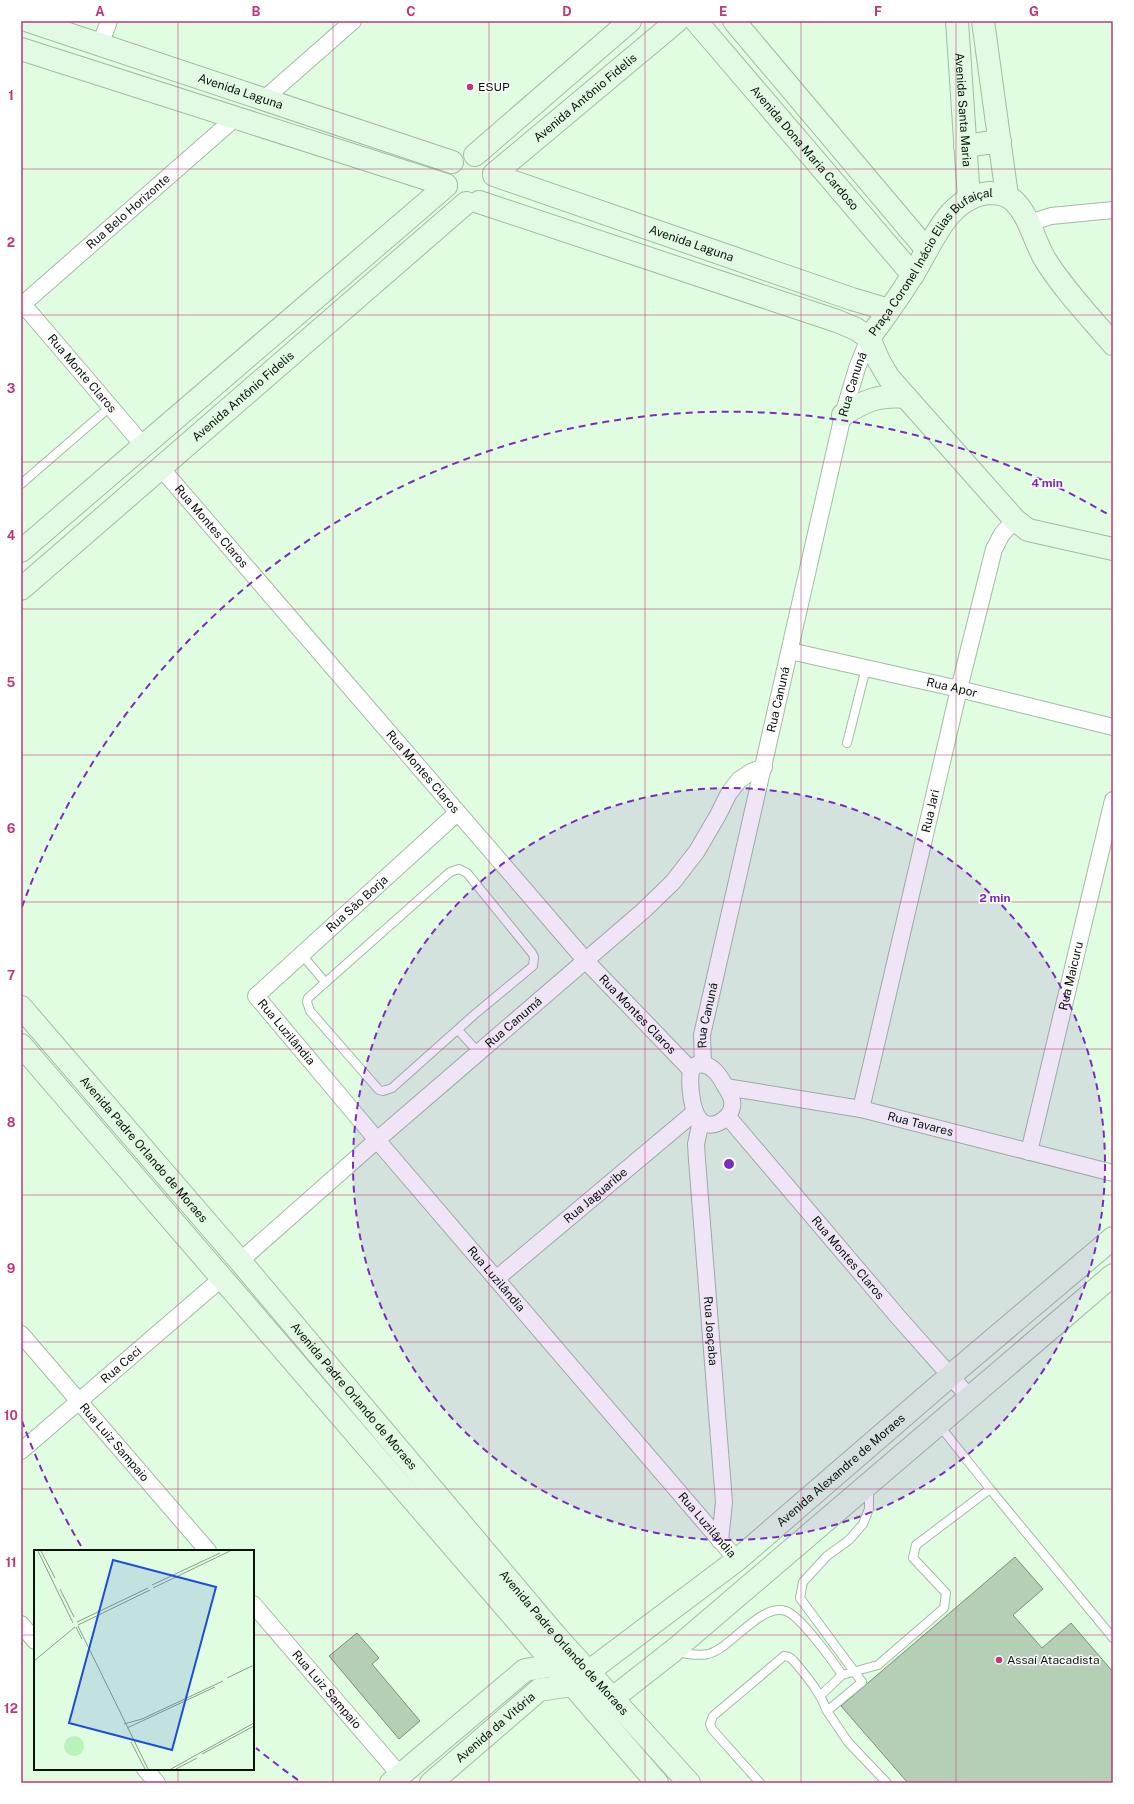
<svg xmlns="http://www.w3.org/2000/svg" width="1134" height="1804" font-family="'Public Sans',sans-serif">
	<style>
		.building { fill: #b4cfb5; stroke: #789178 }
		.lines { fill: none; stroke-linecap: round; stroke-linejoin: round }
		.lane-casing { stroke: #a2bca2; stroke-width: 10 }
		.street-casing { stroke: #a2bca2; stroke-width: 18 }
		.secondary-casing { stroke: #a2bca2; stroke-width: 24 }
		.lane { stroke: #fff; stroke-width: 8 }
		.street { stroke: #fff; stroke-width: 16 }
		.secondary { stroke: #e2f9e4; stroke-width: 22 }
		.grid { fill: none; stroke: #be3777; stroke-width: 1; stroke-opacity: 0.55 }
		.ring { fill: none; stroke: #7b2cbf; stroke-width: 2; stroke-dasharray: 7 5 }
		.poi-dot { fill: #be3777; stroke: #fff; stroke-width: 1.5 }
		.labels { text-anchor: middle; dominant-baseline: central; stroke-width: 3; stroke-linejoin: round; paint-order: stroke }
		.poi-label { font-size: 12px; fill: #081209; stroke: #fff; text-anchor: start }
		.street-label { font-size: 12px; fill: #081209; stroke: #fff }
		.inset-road { fill: none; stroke: #8a9e8b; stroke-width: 1 }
		.view { fill: #1d4ed8; fill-opacity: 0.15; stroke: #1d4ed8; stroke-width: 2 }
		.inset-edge { fill: none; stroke: #081209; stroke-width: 2 }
		.centre { fill: #7b2cbf; stroke: #fff; stroke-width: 2 }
		.ring-label { font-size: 12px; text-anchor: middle; font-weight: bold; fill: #7b2cbf; stroke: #fff; stroke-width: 3; stroke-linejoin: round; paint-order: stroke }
		.neatline { fill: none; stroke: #be3777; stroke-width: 1.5 }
		.grid-label { font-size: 13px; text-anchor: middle; font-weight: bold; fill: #be3777 }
	</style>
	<rect width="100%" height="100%" fill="#e0fce1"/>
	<path class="building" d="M1015 1557 1043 1589 1013 1615 1042 1648 1071 1623 1113 1672V1783H908L841 1706Z
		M357 1633 379 1658 372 1664 420 1721 399 1739 329 1656Z"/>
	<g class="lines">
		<g class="lane-casing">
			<path id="lane" d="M21 484 110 407
				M847 743 866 668
				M459 869 467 873 532 953 534 957 533 966 475 1014 392 1088 383 1091 379 1090 310 1011 307 1002 308 998 450 872Z
				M302 955 325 982
				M458 1030 479 1053
				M869 1487V1509L863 1524 849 1540 827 1556 803 1582 800 1598 862 1682 827 1711 848 1742 887 1783
				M990 1489 1113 1638
				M678 1652C687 1654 699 1656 708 1654 732 1648 760 1603 786 1611 800 1616 833 1661 842 1675
				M821 1695 842 1675 878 1665 944 1608 946 1593 913 1558 916 1545 990 1489 939 1425
				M760 1783 712 1729 710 1724 713 1716 784 1656 789 1657 793 1660C807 1677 819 1690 827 1711"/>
		</g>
		<g class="street-casing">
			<g id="street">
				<path d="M100 45 109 21"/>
				<path d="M263 100 353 21"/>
				<path d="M1029 223 1051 216 1113 210"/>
				<path id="s1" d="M21 302 143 445"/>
				<path id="s2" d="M23 304 234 119"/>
				<path id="s3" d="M161 468 586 961 691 1070"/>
				<path id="s4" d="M790 651 959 689 1113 727"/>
				<path id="s5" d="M457 813 256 996 377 1140 737 1560"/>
				<path id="s6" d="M703 1064 702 1035 843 415 857 368 869 338"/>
				<path d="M703 1064C714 1067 719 1075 724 1084 728 1090 734 1100 732 1107 730 1119 711 1131 701 1121 691 1112 689 1083 691 1070L696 1065Z"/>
				<path id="s7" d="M726 1087 861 1109 1113 1173"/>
				<path id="s8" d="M861 1109 959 689 994 549 1002 534 1015 520"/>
				<path id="s9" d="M728 1117 899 1318 970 1398"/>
				<path id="s10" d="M701 1121 696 1144 697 1160 724 1502 720 1541"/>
				<path id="s11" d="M1029 1152 1113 800"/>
				<path id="s12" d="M240 1261 377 1140 643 911 673 882 697 851 718 815 729 793 739 780 751 772 764 767"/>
				<path id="s13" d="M496 1279 695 1112"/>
				<path id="s14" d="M21 1334 208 1551"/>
				<path id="s15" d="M21 1451 221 1279"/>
				<path id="s16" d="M253 1604 400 1775"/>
				<path d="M21 1624 35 1641"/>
				<path d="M145 1769 157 1783"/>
			</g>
		</g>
		<g class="secondary-casing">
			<g id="secondary">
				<path id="s17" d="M29 21 452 162"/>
				<path id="s18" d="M696 21 913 275"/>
				<path d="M734 21 927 250"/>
				<path id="s19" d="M957 21 969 199"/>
				<path d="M983 21 1007 196"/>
				<path d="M21 49 446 185"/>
				<path d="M965 146 1000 141"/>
				<path d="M475 155 630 21"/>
				<path id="s20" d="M494 174 677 21"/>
				<path id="s21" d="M494 175 852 299 889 310"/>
				<path d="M479 202 837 321 856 329 869 338"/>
				<path id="s22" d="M869 338C884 318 899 297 912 276 932 245 947 196 990 193 1000 193 1008 195 1015 202 1031 219 1034 242 1046 261 1065 291 1090 317 1113 344"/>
				<path d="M869 338 879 361 889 378 1015 520 1028 530 1113 549"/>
				<path d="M843 415C865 400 879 395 906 397"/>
				<path d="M21 551 446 186"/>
				<path id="s23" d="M21 589 466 203"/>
				<path id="s24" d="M21 1007 240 1261 556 1636 689 1783"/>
				<path d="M21 1045 657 1783"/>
				<path d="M613 1698 673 1651 1113 1275"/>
				<path id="s25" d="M391 1783 525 1670 555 1665 588 1672 737 1560 950 1376 1113 1238"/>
				<path id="s26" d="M431 1783 539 1690 572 1685 583 1689"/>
			</g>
		</g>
		<use href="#lane" class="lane"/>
		<use href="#street" class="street"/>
		<use href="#secondary" class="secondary"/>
	</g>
	<path class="grid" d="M178 21V1551M333 21V1783M489 21V1783M645 21V1783M801 21V1783M956 21V1783M21 169H1113M21 315H1113M21 462H1113M21 609H1113M21 755H1113M21 902H1113M21 1049H1113M21 1195H1113M21 1342H1113M21 1489H1113M21 1635H35M253 1635H1113M178 1769V1783"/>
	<circle cx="729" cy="1164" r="376" fill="#7b2cbf" fill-opacity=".12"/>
	<g class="ring">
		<circle cx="729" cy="1164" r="376"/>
		<path d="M298 1780A752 752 0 0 1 256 1748M81 1546A752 752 0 0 1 22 1421M22 907A752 752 0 0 1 1111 516"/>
	</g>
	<g class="poi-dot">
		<circle cx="470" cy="87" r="4"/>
		<circle cx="999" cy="1660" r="4"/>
	</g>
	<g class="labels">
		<g class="poi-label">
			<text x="478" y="87">ESUP</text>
			<text x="1007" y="1660">Assaí Atacadista</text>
		</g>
		<g class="street-label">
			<text stroke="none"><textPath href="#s17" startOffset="223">Avenida Laguna</textPath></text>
			<text stroke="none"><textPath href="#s20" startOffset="119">Avenida Antônio Fidelis</textPath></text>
			<text stroke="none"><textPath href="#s19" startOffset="89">Avenida Santa Maria</textPath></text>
			<text stroke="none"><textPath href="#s18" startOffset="167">Avenida Dona Maria Cardoso</textPath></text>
			<text stroke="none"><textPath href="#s2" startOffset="140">Rua Belo Horizonte</textPath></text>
			<text stroke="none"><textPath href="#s21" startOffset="209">Avenida Laguna</textPath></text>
			<text stroke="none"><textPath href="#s22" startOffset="101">Praça Coronel Inácio Elias Bufaiçal</textPath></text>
			<text stroke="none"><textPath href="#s1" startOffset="94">Rua Monte Claros</textPath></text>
			<text stroke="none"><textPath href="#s6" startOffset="697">Rua Canuná</textPath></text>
			<text stroke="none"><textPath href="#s23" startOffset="294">Avenida Antônio Fidelis</textPath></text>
			<text stroke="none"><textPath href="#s3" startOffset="77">Rua Montes Claros</textPath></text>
			<text stroke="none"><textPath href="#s4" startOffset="166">Rua Apor</textPath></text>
			<text stroke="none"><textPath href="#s6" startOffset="373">Rua Canuná</textPath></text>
			<text stroke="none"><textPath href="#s3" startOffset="401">Rua Montes Claros</textPath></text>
			<text stroke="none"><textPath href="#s8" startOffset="306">Rua Jari</textPath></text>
			<text transform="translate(357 904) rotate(-42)">Rua São Borja</text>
			<text stroke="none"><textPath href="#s11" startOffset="181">Rua Maicuru</textPath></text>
			<text stroke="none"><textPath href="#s3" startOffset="725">Rua Montes Claros</textPath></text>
			<text stroke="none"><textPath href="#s6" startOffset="49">Rua Canuná</textPath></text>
			<text stroke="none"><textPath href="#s12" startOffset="363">Rua Canumá</textPath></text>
			<text stroke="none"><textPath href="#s5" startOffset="319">Rua Luzilândia</textPath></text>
			<text stroke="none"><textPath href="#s7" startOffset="198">Rua Tavares</textPath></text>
			<text stroke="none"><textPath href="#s24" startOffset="188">Avenida Padre Orlando de Moraes</textPath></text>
			<text stroke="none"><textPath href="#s13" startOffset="130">Rua Jaguaribe</textPath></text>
			<text stroke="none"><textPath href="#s9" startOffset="185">Rua Montes Claros</textPath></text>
			<text stroke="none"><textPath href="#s5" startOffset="643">Rua Luzilândia</textPath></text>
			<text stroke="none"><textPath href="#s10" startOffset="211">Rua Joaçaba</textPath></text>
			<text stroke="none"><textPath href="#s15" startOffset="132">Rua Ceci</textPath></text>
			<text stroke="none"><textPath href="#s24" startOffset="512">Avenida Padre Orlando de Moraes</textPath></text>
			<text stroke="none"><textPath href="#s14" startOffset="143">Rua Luiz Sampaio</textPath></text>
			<text stroke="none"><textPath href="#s25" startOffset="563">Avenida Alexandre de Moraes</textPath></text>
			<text stroke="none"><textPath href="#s5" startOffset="967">Rua Luzilândia</textPath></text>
			<text stroke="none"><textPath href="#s24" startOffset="836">Avenida Padre Orlando de Moraes</textPath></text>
			<text stroke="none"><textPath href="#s16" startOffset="113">Rua Luiz Sampaio</textPath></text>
			<text stroke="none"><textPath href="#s26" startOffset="85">Avenida da Vitória</textPath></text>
		</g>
	</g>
	<g transform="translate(34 1550)">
		<rect width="220" height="220" fill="#e0fce1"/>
		<path d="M30 196a10 10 0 1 1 20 0a10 10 0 1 1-20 0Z" fill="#b9f2bb"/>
		<path class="inset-road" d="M4 1 39 73M7 1 21 28M118 35 186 3M119 38 196 1M26 39 40 67M43 72 114 38M44 75 116 40M44 76 114 219M42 77 48 89M0 111 41 77M193 128 220 115M90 174 108 169 189 131M93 178 181 137M97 192 111 219M168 204 220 176M137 219 220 173M142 219 163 208"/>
		<path class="view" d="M79 10 182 37 138 200 35 173Z"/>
		<rect width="220" height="220" class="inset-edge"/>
	</g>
	<circle cx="729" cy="1164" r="6" class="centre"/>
	<g class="ring-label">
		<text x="1047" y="487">4 min</text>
		<text x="995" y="902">2 min</text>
	</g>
	<rect width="1134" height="1804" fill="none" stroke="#ffffff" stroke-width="44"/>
	<rect x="22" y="22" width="1090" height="1760" class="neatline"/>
	<g class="grid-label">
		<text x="100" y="16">A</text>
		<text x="256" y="16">B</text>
		<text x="411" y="16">C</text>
		<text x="567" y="16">D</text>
		<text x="723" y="16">E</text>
		<text x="878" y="16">F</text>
		<text x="1034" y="16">G</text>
		<text x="11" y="100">1</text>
		<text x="11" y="247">2</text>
		<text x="11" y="393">3</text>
		<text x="11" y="540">4</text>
		<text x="11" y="687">5</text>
		<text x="11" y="833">6</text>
		<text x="11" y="980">7</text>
		<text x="11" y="1127">8</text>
		<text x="11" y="1273">9</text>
		<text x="11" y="1420">10</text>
		<text x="11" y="1567">11</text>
		<text x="11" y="1713">12</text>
	</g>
</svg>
